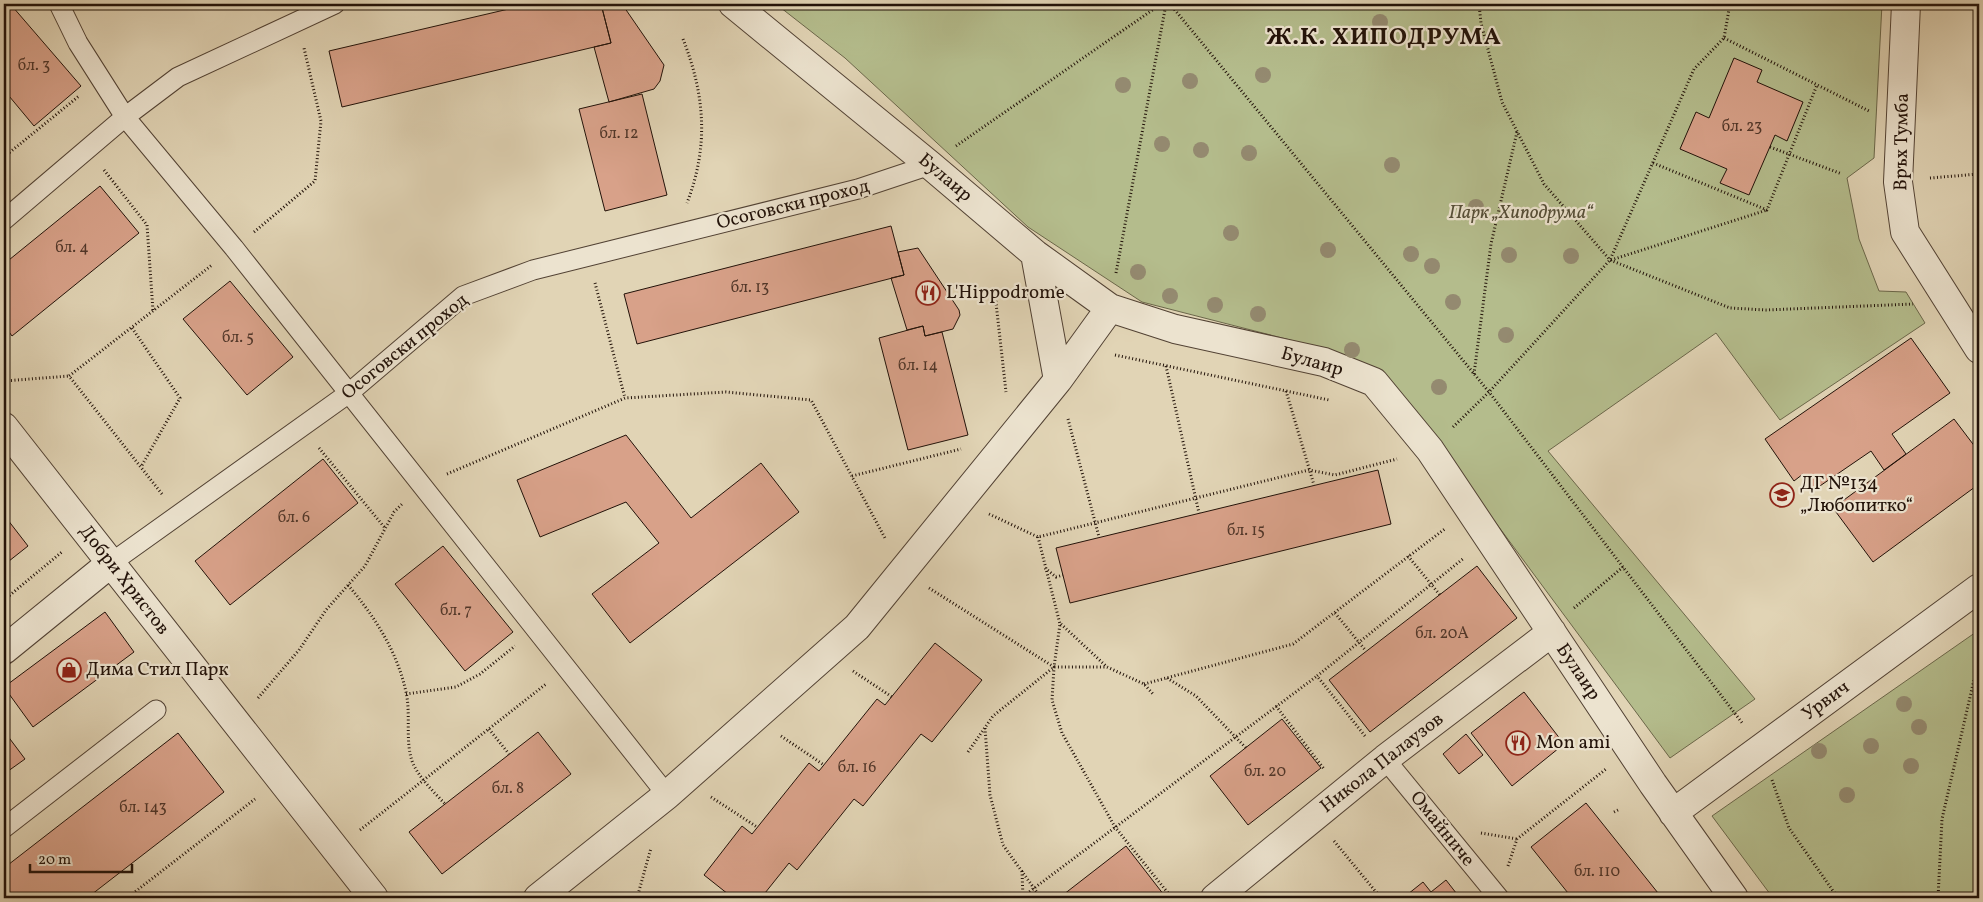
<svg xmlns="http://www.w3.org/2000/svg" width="1983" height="902" font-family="Vollkorn,serif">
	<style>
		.green { fill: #b4bc8c; stroke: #6b674a }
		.building { fill: #d8a189; stroke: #221209 }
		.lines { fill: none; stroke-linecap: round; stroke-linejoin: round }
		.service-casing { stroke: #524234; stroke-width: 21 }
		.minor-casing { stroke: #524234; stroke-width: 30 }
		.path { stroke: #221209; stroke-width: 3; stroke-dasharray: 1 2.5; stroke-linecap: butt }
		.service { stroke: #ece3cf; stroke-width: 19 }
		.minor { stroke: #ece3cf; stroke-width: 28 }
		.tree { fill: #948a70 }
		.labels { text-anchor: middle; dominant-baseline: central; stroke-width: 4.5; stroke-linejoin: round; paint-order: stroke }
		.number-label { font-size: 16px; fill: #503629 }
		.street-label { font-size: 19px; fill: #221209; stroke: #ece3cf }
		.park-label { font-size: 19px; font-style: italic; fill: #554e37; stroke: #ece3cf }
		.poi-label { font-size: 19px; fill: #221209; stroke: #ece3cf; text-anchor: start }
		.district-label { font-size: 24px; font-weight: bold; letter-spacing: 1px; fill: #221209; stroke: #ece3cf }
	</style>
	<rect width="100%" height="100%" fill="#e1d4b5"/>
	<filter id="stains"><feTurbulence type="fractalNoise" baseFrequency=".004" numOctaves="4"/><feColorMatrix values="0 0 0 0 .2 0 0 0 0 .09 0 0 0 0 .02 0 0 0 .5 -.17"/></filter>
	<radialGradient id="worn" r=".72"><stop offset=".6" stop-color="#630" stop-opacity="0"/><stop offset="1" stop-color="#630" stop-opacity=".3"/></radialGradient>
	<path class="green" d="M776 4H1882L1874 158 1847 178 1859 239 1879 291 1906 292 1925 323 1780 420 1716 333 1548 451 1755 699 1670 758 1384 372 1329 350 1142 302 1028 227 845 58Z
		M1979 630V898H1773L1712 816Z"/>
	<path class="building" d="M530 4H601L611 43 342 107 329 51Z
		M601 4H622L664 65 660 81 654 89 609 102 594 47 611 43Z
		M12 6 81 86 34 126 4 90V13Z
		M1734 58 1762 70 1757 82 1803 102 1787 141 1775 135 1749 195 1720 183 1727 169 1680 149 1696 112 1709 118Z
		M642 94 667 195 605 211 579 109Z
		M100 186 139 233 12 336 4 325V264Z
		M891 226 904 275 637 344 624 294Z
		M918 248 959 310 960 315 953 329 925 336 923 326 907 330 891 278 904 275 898 252Z
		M230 281 293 357 247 395 183 319Z
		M923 326 925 336 942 332 968 435 908 450 879 338Z
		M1911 338 1950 393 1892 434 1906 454 1884 470 1871 451 1814 490 1803 474 1794 481 1765 439Z
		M1954 419 1979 452V484L1873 562 1833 508Z
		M626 435 691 518 761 463 799 512 630 643 592 594 659 543 626 502 540 537 517 480Z
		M323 459 358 503 230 605 195 561Z
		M1378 470 1391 524 1070 603 1056 548Z
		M4 515 28 546 4 565Z
		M443 546 513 632 465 671 395 584Z
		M1477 566 1517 618 1370 732 1329 680Z
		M105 612 134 652 33 727 4 687Z
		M935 643 982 680 932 742 921 734 863 806 854 799 797 870 789 863 761 898H733L704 875 742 826 752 834 809 763 819 771 877 699 885 705Z
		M1524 692 1564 744 1512 786 1471 733Z
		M1282 719 1321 768 1248 825 1210 776Z
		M4 731 25 759 4 774Z
		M538 732 571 774 442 874 409 832Z
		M178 733 224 792 87 898H4V868Z
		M1466 734 1483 755 1459 774 1443 754Z
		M1586 803 1662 898H1572L1531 847Z
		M1126 846 1164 895 1159 898H1059Z
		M1446 880 1460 898H1403L1423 882 1431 892Z"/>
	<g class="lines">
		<g class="service-casing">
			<path id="service" d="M59 4 78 43 125 117 234 248 667 795
				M4 220 125 117 178 77 335 4
				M111 563 349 393 463 296 533 270 858 189 930 165
				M1385 759 1499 898
				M4 828 156 710"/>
		</g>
		<g class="minor-casing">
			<path id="minor" d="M733 4 930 165 1035 254 1110 308 1175 329 1324 362 1374 382 1430 450 1653 784 1734 898
				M1906 4 1898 182 1905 232 1979 349
				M1035 254 1058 380
				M4 427 374 898
				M4 650 111 563
				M1673 813 1979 588
				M538 898 667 795 857 627 1058 380 1110 308
				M1215 898 1385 759 1552 632"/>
		</g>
		<path class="path" d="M1170 4 1489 392 1610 260 1694 69 1724 38 1730 4
			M1479 4 1481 23 1502 102 1544 184 1610 260 1730 308 1766 310 1913 304
			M1724 38 1869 111
			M683 39C705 95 709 146 687 203
			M956 146 1161 4
			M1770 147 1842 174
			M4 157 79 96
			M1653 163 1767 210 1817 85
			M104 170 147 225 153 311
			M1930 178 1979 174
			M254 232 315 181 321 121 304 48
			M1611 260 1767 210
			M1116 273 1166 4
			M595 283 625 398
			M995 294 1006 392
			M132 328 180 398 141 467
			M1115 355 1329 400
			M1166 366 1199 513
			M1474 374 1491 244 1517 132
			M4 381 69 376
			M1286 391 1314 485
			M1068 419 1099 537
			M1453 427 1489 392 1743 724
			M319 448 385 528
			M447 474 625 398 726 392 811 400 886 540
			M852 476 961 449
			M162 494 69 376 212 265
			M989 514 1038 537 1309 470 1335 475 1397 459
			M1038 537 1060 624 1054 667 1052 700 1062 733 1115 827 1172 898
			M1408 556 1440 595
			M1045 568 1056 577 1063 575
			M348 585C375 617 397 651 406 692 411 714 405 740 412 761 418 777 434 792 445 804
			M929 588 1054 667
			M4 600 63 551
			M1574 608 1623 567
			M1335 613 1366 651
			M1061 624 1107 667 1144 684 1153 694
			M853 671 892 697
			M1167 678 1196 696 1246 748
			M1144 684 1293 644 1446 528
			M406 694 456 687 480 674 515 646
			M258 698 299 650 326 610 365 566 394 512 403 503
			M1276 706 1324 769
			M985 728 990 795 1003 845 1041 898
			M489 729 509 754
			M781 736 824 765
			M1365 736 1317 676 1464 558
			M968 752 993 716 1054 667H1107
			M1772 780 1789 828 1838 898
			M711 797 757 827
			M1614 812 1618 810
			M360 830 546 684
			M1481 833 1517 839
			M1334 841 1381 898
			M1508 866 1517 839 1606 769
			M1022 871 1023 898
			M127 898 255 799
			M637 898 651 848
			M1021 898 1317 676
			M1938 898 1942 819 1979 658"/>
		<use href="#service" class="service"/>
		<use href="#minor" class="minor"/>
	</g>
	<g class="tree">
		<circle cx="1380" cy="22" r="8"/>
		<circle cx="1263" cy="75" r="8"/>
		<circle cx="1190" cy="81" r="8"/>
		<circle cx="1123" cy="85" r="8"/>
		<circle cx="1162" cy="144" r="8"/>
		<circle cx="1201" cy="150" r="8"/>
		<circle cx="1249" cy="153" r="8"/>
		<circle cx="1392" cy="165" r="8"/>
		<circle cx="1476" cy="207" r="8"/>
		<circle cx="1231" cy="233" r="8"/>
		<circle cx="1328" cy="250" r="8"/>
		<circle cx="1411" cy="254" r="8"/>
		<circle cx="1509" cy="255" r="8"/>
		<circle cx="1571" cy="256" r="8"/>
		<circle cx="1432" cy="266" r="8"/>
		<circle cx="1138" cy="272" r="8"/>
		<circle cx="1170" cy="296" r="8"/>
		<circle cx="1453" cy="302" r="8"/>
		<circle cx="1215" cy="305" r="8"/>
		<circle cx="1258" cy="314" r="8"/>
		<circle cx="1506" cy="335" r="8"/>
		<circle cx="1352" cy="350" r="8"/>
		<circle cx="1439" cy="387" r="8"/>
		<circle cx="1904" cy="704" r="8"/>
		<circle cx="1919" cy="727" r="8"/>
		<circle cx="1871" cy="746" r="8"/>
		<circle cx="1819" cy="751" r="8"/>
		<circle cx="1911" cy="766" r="8"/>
		<circle cx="1847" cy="795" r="8"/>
	</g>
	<defs>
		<g id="restaurant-ring" transform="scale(1.25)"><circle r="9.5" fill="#ece3cf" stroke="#8f2418" stroke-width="1.5"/><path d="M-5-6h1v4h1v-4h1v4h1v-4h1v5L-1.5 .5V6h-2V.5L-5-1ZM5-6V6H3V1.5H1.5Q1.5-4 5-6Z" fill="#8f2418"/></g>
		<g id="school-ring" transform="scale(1.25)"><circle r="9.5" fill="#ece3cf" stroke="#8f2418" stroke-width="1.5"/><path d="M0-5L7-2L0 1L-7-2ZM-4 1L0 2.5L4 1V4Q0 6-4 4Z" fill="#8f2418"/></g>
		<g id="shop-ring" transform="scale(1.25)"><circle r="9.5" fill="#ece3cf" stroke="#8f2418" stroke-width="1.5"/><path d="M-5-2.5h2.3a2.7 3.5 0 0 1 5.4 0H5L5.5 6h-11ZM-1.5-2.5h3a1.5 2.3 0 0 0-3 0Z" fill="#8f2418"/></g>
	</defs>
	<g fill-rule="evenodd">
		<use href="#restaurant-ring" x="928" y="293"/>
		<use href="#school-ring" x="1782" y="495"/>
		<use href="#shop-ring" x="69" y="670"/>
		<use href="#restaurant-ring" x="1518" y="743"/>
	</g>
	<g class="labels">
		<g class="number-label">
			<text x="34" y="66">бл. 3</text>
			<text x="1742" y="127">бл. 23</text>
			<text x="619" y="134">бл. 12</text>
			<text x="72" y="248">бл. 4</text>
			<text x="750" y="288">бл. 13</text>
			<text x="238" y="338">бл. 5</text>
			<text x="918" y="366">бл. 14</text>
			<text x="294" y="518">бл. 6</text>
			<text x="1246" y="531">бл. 15</text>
			<text x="456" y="611">бл. 7</text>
			<text x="1442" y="634">бл. 20А</text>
			<text x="857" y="768">бл. 16</text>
			<text x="1265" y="772">бл. 20</text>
			<text x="508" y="789">бл. 8</text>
			<text x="143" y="808">бл. 143</text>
			<text x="1597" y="872">бл. 110</text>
		</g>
		<g class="street-label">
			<text transform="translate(1902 142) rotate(-89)">Връх Тумба</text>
			<text transform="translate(945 178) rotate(40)">Булаир</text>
			<text transform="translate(793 205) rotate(-14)">Осоговски проход</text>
			<text transform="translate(405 347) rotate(-39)">Осоговски проход</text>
			<text transform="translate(1312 362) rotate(16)">Булаир</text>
			<text transform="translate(124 580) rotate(52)">Добри Христов</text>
			<text transform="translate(1578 672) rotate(56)">Булаир</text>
			<text transform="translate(1826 701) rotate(-36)">Урвич</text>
			<text transform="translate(1382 763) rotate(-38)">Никола Палаузов</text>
			<text transform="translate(1442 829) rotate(51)">Омайниче</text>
		</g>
		<g class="park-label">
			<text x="1521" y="213">Парк „Хиподрума“</text>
		</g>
		<g class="poi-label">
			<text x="946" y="293">L'Hippodrome</text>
			<text x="1800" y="484">ДГ №134<tspan x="1800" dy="22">„Любопитко“</tspan></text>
			<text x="86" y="670">Дима Стил Парк</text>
			<text x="1536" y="743">Mon ami</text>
		</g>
		<g class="district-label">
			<text x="1384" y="38">Ж.К. ХИПОДРУМА</text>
		</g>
	</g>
	<rect width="1983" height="902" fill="none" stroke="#e1d4b5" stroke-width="20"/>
	<rect x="5" y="5" width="1973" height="892" fill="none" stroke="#221209" stroke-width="2.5"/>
	<rect x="10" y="10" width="1963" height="882" fill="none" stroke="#221209"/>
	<path d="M30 864v8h102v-8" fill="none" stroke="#221209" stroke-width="2.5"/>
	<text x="38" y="864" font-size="15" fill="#221209" stroke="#ece3cf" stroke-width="4" paint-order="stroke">20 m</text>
	<rect width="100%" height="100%" filter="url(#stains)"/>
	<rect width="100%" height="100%" fill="url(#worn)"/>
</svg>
